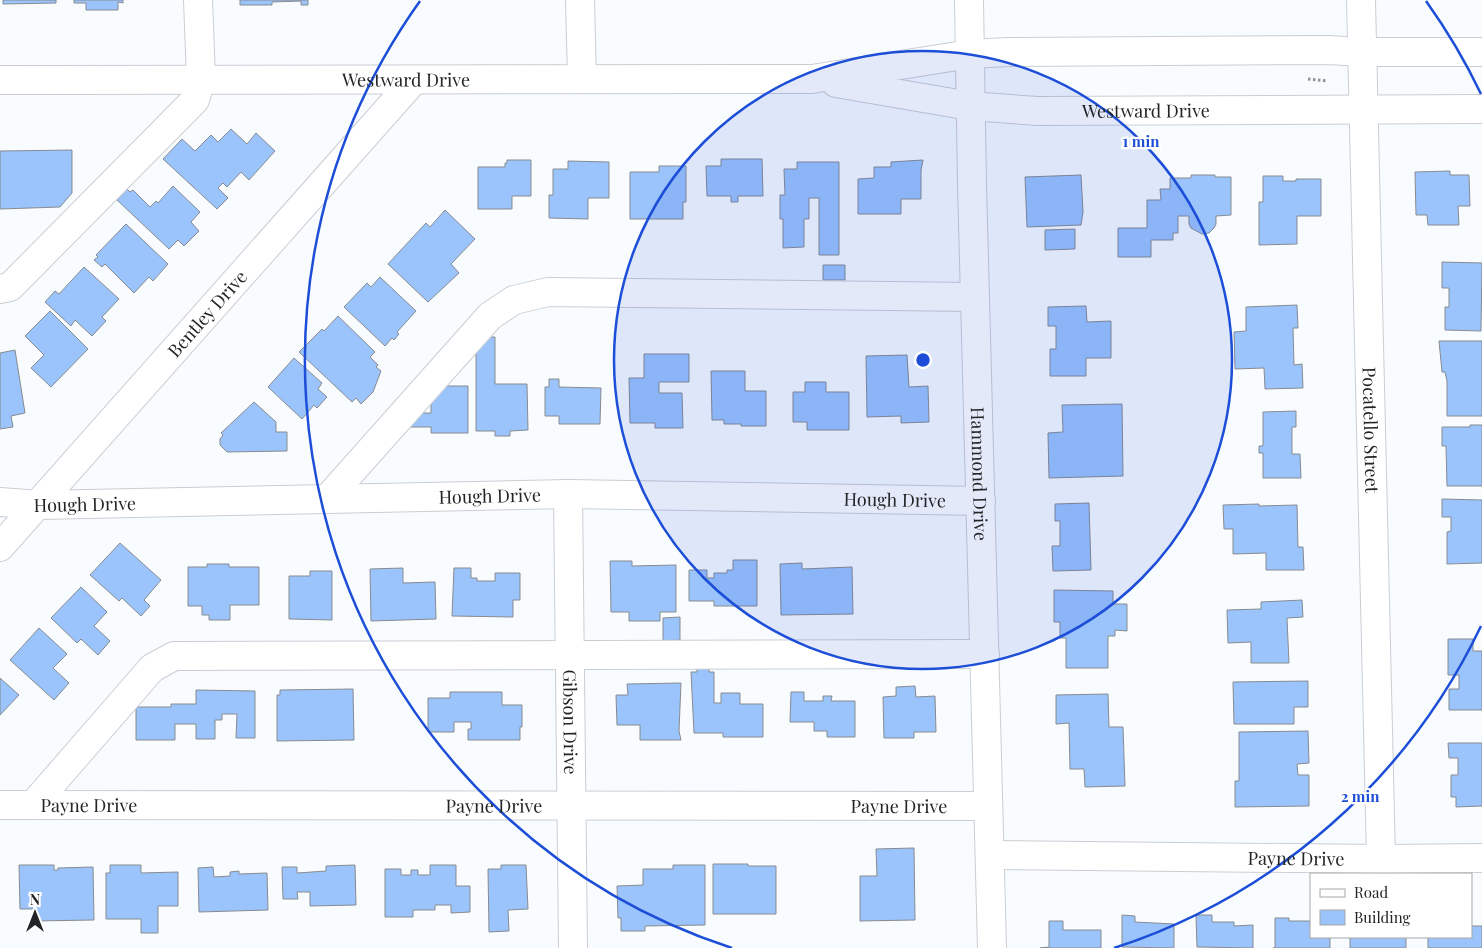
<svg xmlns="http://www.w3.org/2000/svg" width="1482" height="948" font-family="'Playfair Display',serif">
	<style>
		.building { fill: #9ac4fb; stroke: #878b90 }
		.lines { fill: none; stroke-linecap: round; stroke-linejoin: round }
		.minor-casing { stroke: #caced4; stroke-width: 30 }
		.path { stroke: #919496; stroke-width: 3; stroke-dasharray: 2.5 2.5; stroke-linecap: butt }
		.minor { stroke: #fff; stroke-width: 28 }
		.ring { fill: none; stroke: #1d4ed8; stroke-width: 2.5 }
		.labels { text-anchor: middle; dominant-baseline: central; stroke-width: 4.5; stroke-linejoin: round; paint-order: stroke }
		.street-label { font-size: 18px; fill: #222426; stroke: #fff }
		.centre { fill: #1d4ed8; stroke: #fff; stroke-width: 2.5 }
		.ring-label { font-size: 15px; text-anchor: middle; font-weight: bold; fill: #1d4ed8; stroke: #fff; stroke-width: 4.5; stroke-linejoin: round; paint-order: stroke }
	</style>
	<rect width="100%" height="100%" fill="#f9fcff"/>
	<path class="building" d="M3 0H56V3L3 4Z
		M74 0H123V3L118 2V10H86V3H74Z
		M240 0H308V5H301V1L272 2V5H240Z
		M231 129 247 144 256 133 275 151 249 180 241 172 227 187 223 183 218 188 228 198 217 209 163 159 182 139 195 151 211 135 218 142Z
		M72 150V193L60 207 0 209V151Z
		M721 159H762L763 196H738V202H731V196H707L706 166H721Z
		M507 160H531V196H512V209H478V167H505V163H507Z
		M923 160 921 170V199H901V214H858V179L874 178V167H891V162Z
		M568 161 609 162V198H588V219L549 218V195H553V169H568Z
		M797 162H839V255H819V198H809V219H804V247L783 248V219H780V195H785L784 169H797Z
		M659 166H686V202H683V219H630V172H659Z
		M1450 171V175H1469L1470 206H1458L1459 225H1428L1427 215H1416L1415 172Z
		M1081 175 1083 212 1081 225 1027 227 1025 177Z
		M1191 175H1215V177H1231V215L1216 216V224L1214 228 1209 233 1202 234 1191 228 1189 224V216H1178V233H1173V240H1151V257H1118V228H1147V200H1161L1160 189H1170V178H1191Z
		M1263 176H1283V181H1296V179H1321V216H1297V244L1259 245V202H1263Z
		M173 186 200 212 191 222 199 231 184 246 178 240 169 249 117 200 127 189 130 192 133 190 150 207 156 201 158 203Z
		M445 210 475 239 451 264 459 273 428 302 388 264 426 223 430 227Z
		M126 224 168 264 153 281 149 277 134 293 105 264 102 267 94 260 98 257 96 255Z
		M1075 229V249L1045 250V230Z
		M1442 262 1482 263 1481 331 1445 330V307H1449V288H1442Z
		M823 265H845V280H823Z
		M84 267 119 299 102 317 106 321 92 336 75 320 71 326 45 302 55 291 59 294Z
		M380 277 416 311 397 332 399 334 394 340 392 338 385 346 344 307 367 283 371 287Z
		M1297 305 1298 328H1293L1294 365 1302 364 1303 388 1265 389 1264 368 1235 369 1234 332 1246 331V307Z
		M1086 306 1087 322 1111 321V358H1086V376H1050V349H1056V326H1048V307Z
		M50 311 88 349 51 387 31 368 44 355 25 336Z
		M338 316 375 352 370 357 378 365 376 367 381 371 373 392 361 404 356 398 352 402 299 352 322 329 324 331Z
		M476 337H495V384H527L528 430 510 431V436H495V431H476Z
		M1439 341H1482V416H1447V381L1445 372H1442Z
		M15 350 25 413 11 416 13 427 0 429V353Z
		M644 354H689V382H659V393H682L683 428H655V423H630L629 378H644Z
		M907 355 909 387 928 386 929 422 901 423V416L867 417 866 356Z
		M294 358 322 383 318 389 327 397 317 408 314 405 302 419 268 387Z
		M711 371H745V391H766V426H741V424H724V420H712Z
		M549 379H559V387L601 388 600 424H559V416H545V387H549Z
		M805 382H826V392H849V430H807V422H793V392H805Z
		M434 386H468V433H431V427H408V413H431V397Z
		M254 402 276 422V432H287V451L227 452 220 445V439L223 435 221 433Z
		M1122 404 1123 476 1049 478 1048 433 1063 432 1062 405Z
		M1296 411V427H1292V454H1300L1301 478H1263V453H1259V446H1263V412Z
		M1470 425H1482V486H1447L1446 446H1442V427H1470Z
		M1442 499 1482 500V563L1447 564V532L1451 531V517H1442Z
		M1089 503 1091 570 1053 571 1052 546H1060V521H1055V504Z
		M1259 504V506L1297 505 1298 547H1303L1304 570H1266V553L1233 554V529H1224L1223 505Z
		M120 543 161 580 144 600 150 606 141 616 122 598 119 601 90 575Z
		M733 560H757V606H714V601H689V570H707V578H714V573H727V570H733Z
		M610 561H632V566L676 565V612H660V621H629V612H611Z
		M802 563V569L852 567 853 614 781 615 780 564Z
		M207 564H229V567H259V605H230V620H209V615H202V606H188V567H207Z
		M403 568V583L435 582 436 619 371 621 370 569Z
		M454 568H471V578H477V581H495V573H520V600H513V617L452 616Z
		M310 571H332V620L289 619V576H310Z
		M81 587 107 612 94 626 110 641 98 655 81 639 77 643 51 618Z
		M1054 590 1113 591V604H1127V631L1115 630V636H1108V668H1066V638H1060V622H1054Z
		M1302 600 1303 617 1287 618 1289 663H1251V642L1228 643 1227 610 1261 609V602Z
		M680 617V640L663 641V618Z
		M39 628 67 654 53 668 69 683 54 700 10 660Z
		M1448 639H1473V651H1482V710H1449V689H1459V675H1448Z
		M697 668H709V672H714V703H721V693H740V704H763V737H723V733H694L691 672H697Z
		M0 678 19 695 0 715Z
		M1308 681V707H1294V724H1234L1233 682Z
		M681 683 679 731 681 740H640V725H617L616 695H628L627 684Z
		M915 686 916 697 935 696 936 732H914V738H884L883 697 896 696V687Z
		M353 689 354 740 277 741V695H280V690Z
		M196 690 255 691V738H236L237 714H222V720H215V739H196V724H175V740H136V707H171V704H196Z
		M450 692H502V705H522V727H520V740H468V729H471V722H454V732H428V698H450Z
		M791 692H804V701H823V696H832L831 701H855V737H827V731H814V722H790Z
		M1108 694 1109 727H1123L1125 786 1085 787 1084 769H1070L1069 723 1056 724V695Z
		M1308 731 1309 763 1297 764 1298 775H1309V806L1235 807V781H1239V732Z
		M1448 743H1482V806L1456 807V797H1451V775H1458V758H1449Z
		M914 848 915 920 860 921V876H877L876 849Z
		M713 864H748V866H776V914H713Z
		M19 865H54V870H58V868L93 867 94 920 34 921V909H20Z
		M110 865H141V873L178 872V906H158V933H141V919H106V873H110Z
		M355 865 356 905 310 906V892H297L298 899H283L282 867H297V873L326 871V866Z
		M430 865H456V886H470V912L451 913V905H435V910H413V917H385V869H401V875H411V870H418V875H430Z
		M501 865H526L528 909 508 910 509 931 489 932 488 869H501Z
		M673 865H705V925L645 926V931H621V918H618L617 886 643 885V869H673Z
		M213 867 214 877 230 876V872L239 871V874L267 873 268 910 199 912 198 868Z
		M1122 915 1135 916V922L1174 924V948L1122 947Z
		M1196 915H1212V922H1234V926L1253 925V948L1197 947Z
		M1275 918H1289V921H1310L1311 937H1330V948H1273H1275Z
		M1049 921H1063V930H1101V948H1040L1049 947Z
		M1471 926H1482V948H1428V937H1471Z
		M1350 937H1406V948H1350Z"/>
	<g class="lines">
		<g class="minor-casing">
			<g id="minor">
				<path d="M580 0 582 79"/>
				<path id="s1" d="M969 0 972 184 992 948"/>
				<path id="s2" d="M1361 0 1381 859"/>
				<path id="s3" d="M0 80 812 79 970 54 1008 52 1329 50 1362 52H1482"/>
				<path id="s4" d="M836 83 970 106 1037 111 1482 109"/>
				<path d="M0 289 10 287 195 100 201 79 198 0"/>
				<path id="s5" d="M568 494 573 948"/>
				<path d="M327 499 490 316 514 300 548 292 975 297"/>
				<path id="s6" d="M0 502 39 505 568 494 981 501"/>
				<path id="s7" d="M0 547 414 80"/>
				<path id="s8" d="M0 805 988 806"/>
				<path d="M33 805 152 668 174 656 985 654"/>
				<path id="s9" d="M990 855 1381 859 1482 858"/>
			</g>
		</g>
		<path class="path" d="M1308 79 1327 81"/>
		<use href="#minor" class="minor"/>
	</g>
	<circle cx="923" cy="360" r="309" fill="#1d4ed8" fill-opacity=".12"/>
	<g class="ring">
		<circle cx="923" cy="360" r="309"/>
		<path d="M1481 626A618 618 0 0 1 1114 948M732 948A618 618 0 0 1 420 1M1426 1A618 618 0 0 1 1481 94"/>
	</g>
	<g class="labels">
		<g class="street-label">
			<text stroke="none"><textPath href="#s3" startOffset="406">Westward Drive</textPath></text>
			<text stroke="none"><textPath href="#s4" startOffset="312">Westward Drive</textPath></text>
			<text stroke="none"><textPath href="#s7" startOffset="312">Bentley Drive</textPath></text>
			<text stroke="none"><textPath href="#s2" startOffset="430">Pocatello Street</textPath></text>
			<text stroke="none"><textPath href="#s1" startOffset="474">Hammond Drive</textPath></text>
			<text stroke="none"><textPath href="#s6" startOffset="490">Hough Drive</textPath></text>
			<text stroke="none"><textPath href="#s6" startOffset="895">Hough Drive</textPath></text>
			<text stroke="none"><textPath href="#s6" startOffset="85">Hough Drive</textPath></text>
			<text stroke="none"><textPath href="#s5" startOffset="228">Gibson Drive</textPath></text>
			<text stroke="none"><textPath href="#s8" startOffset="89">Payne Drive</textPath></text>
			<text stroke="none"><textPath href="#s8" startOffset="494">Payne Drive</textPath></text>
			<text stroke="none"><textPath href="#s8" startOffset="899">Payne Drive</textPath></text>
			<text stroke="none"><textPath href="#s9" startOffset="306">Payne Drive</textPath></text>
		</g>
	</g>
	<circle cx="923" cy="360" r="8" class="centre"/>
	<g class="ring-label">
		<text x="1141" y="147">1 min</text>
		<text x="1360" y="802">2 min</text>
	</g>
	<rect x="1310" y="873" width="162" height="65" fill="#ffffff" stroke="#a7a7a8"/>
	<rect x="1320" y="889" width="25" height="8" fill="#ffffff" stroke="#a7a7a8"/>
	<text x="1354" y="898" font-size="15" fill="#222426">Road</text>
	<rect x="1320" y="910" width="25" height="15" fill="#9ac4fb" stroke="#a7a7a8"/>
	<text x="1354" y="923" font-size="15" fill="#222426">Building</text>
	<g transform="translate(35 913)" stroke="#ffffff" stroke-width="4" paint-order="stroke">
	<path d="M0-4L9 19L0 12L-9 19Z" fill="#222426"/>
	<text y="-8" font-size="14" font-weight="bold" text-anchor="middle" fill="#222426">N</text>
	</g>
</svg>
